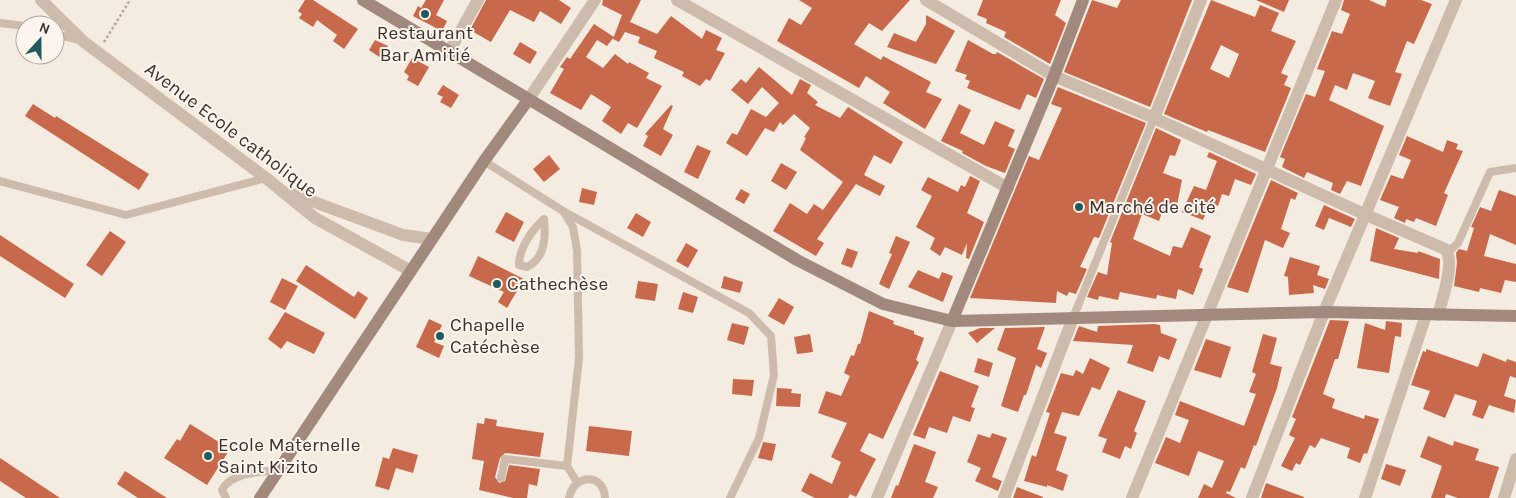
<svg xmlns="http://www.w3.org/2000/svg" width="1516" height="498" font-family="Karla,sans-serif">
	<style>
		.building { fill: #c8694b; fill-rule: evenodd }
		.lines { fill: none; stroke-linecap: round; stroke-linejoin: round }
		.path { stroke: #b9a596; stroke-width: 2.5; stroke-dasharray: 2.5 2.5; stroke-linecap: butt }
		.lane { stroke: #cdbbac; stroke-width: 8 }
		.street { stroke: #cdbbac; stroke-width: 12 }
		.secondary { stroke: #a18a7d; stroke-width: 12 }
		.poi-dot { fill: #1f5a5e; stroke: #fbf5ee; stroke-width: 2 }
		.labels { text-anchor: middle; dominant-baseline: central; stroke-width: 4; stroke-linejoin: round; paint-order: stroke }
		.poi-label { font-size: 19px; fill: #3b302b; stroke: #fbf5ee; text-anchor: start }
		.street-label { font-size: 19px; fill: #3b302b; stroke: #fbf5ee }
	</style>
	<rect width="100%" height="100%" fill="#f4ebe1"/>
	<path class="building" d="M305 0H313L358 29 344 49 333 41 337 35 317 20 313 27 299 18 302 14 298 11Z
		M426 0H444L436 15 447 21 442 31 413 16 418 6 421 8Z
		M486 0H559L571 8 561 24 540 11 534 22 510 10 491 42 470 30Z
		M603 0H641L630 22 657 34 671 16 702 39 706 30 722 38 716 50 725 53 710 81 706 79 700 86 682 76 684 72 654 58 657 51 638 43 640 37 625 32 619 42 613 39 622 15 602 5Z
		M799 0H910L882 31 869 23 854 44 881 60 883 56 931 82 926 92 942 99 925 129 883 103 890 92 866 76 859 88 777 41 789 18 801 25 812 8Z
		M983 0H1061L1055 15 1066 23 1050 64 1004 37 1006 32 986 23 987 19 977 15Z
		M1092 0 1117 8 1121 0H1192L1150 107 1064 72Z
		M1211 0 1255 17 1260 5 1279 13 1271 31 1296 41 1281 73 1288 76 1284 85 1291 88 1265 152 1208 130 1207 132 1190 125 1164 114ZM1221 45 1239 54 1229 78 1210 69Z
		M1256 0H1289L1284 12Z
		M1344 0H1369L1385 7 1387 0H1421L1432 4 1414 44 1407 41 1395 72 1402 74 1390 106 1368 98 1375 81 1353 73 1347 90 1335 85 1329 100 1384 126 1361 186 1347 181 1340 194 1331 190 1333 183 1307 172 1304 178 1282 167 1285 159 1280 157 1306 94 1315 97 1325 71 1317 69 1332 31 1342 34 1350 14 1341 10Z
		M926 15 955 31 936 64 887 47 894 33 916 42 926 24Z
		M594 24 614 37 607 46 597 40 586 57 603 68 615 54 628 64 629 62 649 73 646 78 662 86 637 128 628 123 621 134 602 121 611 107 591 94 581 110 550 93 564 69 560 67 567 57 570 59Z
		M375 40 388 46 381 58 369 50Z
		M968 40 993 54H996L997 52 1044 79 1036 98 1027 94 1020 110 967 88 970 81 965 79 967 75 955 71Z
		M520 42 537 52 530 64 513 54Z
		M412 58 429 67 418 86 407 80 409 76 404 72Z
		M759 67 792 95 800 79 811 85 807 93 818 102 815 105 840 118 848 107 903 142 891 164 874 155 864 175 885 186 880 196 856 184 817 239 824 243 816 256 773 231 790 203 807 214 814 204 823 210 843 182 800 150 806 138 804 137 810 128 794 114 783 125 780 122 774 132 765 128 747 156 726 143 732 133 737 135 751 109 766 117 779 103 762 87 748 104 731 90 741 79 746 83Z
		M443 85 459 95 451 108 440 102 443 97 437 94Z
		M1058 87 1146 123 1099 238 1094 237 1080 267 1087 269 1076 294 1069 292 1067 296 1057 291 1056 303 970 298 1029 156 1039 160 1062 108 1051 104Z
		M33 104 55 118 56 116 149 174 139 190 25 116Z
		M959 104 971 110 960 133 984 145 995 121 1015 130 1008 146 1015 149 1005 173 986 166 962 153 963 151 941 141Z
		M671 105 673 106 663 129 673 135 661 156 643 146 648 136 645 134Z
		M1156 128 1181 140 1175 156 1170 155 1163 173 1182 180 1176 210 1165 205 1159 221 1142 214 1133 239 1170 256 1173 246 1182 248 1191 227 1211 236 1199 267 1203 269 1193 295 1178 289 1176 299 1157 295 1156 299 1120 292 1118 300 1099 296 1098 300 1087 297 1098 272 1107 275 1112 243 1110 242Z
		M1407 136 1443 152 1447 140 1458 144 1456 149 1463 151 1444 193 1448 195 1436 226 1416 218 1414 222 1406 219 1405 223 1394 218 1399 207 1380 200 1391 175 1403 179 1411 160 1399 155Z
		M697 145 711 151 698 179 684 172Z
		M1209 152 1256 174 1251 185 1235 179 1229 196 1222 194 1218 206 1210 203 1203 220 1182 212 1194 186 1206 190 1217 161 1207 157Z
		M549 155 560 169 544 182 533 169Z
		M781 163 797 172 786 190 771 181Z
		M970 176 980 181 967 213 984 222 969 259 966 258 967 243 962 255 945 247 940 256 930 249 935 238 916 227 932 196 921 190 928 177 958 192 961 185 965 187Z
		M1271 180 1298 193 1295 200 1291 198 1281 229 1290 233 1283 248 1265 240 1248 293 1227 287Z
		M582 188 597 192 594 205 579 202Z
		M741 189 750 194 744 204 735 199Z
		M1499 190 1516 196V245L1490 234 1484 256 1516 264V282L1505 280 1501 293 1480 288 1479 292 1454 286 1457 263 1456 253 1459 249 1467 251 1474 228 1471 227 1480 207 1491 211Z
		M1324 205 1355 219 1351 227 1329 218 1324 230 1315 226Z
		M506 212 524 222 514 242 495 232Z
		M636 213 651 222 643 237 627 228Z
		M1376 228 1399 238 1394 249 1418 253V251L1440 259 1439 279 1370 261Z
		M110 231 126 242 102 276 86 265Z
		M0 235 74 284 65 298 0 256Z
		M896 236 910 242 889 289 879 284 892 254 889 253Z
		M686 243 698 250 688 268 676 261Z
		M847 248 858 252 852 268 841 264Z
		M478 256 524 279 507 308 498 302 504 292 469 276Z
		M1290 257 1320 266 1317 275 1329 279 1325 289 1313 285 1314 293 1289 295 1288 277 1284 276Z
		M306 265 354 297 358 291 368 298 355 319 296 281Z
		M918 270 939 279 942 272 953 276 943 302 908 287Z
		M724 276 743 282 740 293 721 288Z
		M282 278 298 286 285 310 270 302Z
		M638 281 658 284 655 301 635 298Z
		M683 292 698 297 693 313 678 309Z
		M779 298 794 307 784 325 768 316Z
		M869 311 894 321 893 324 914 331V334L924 338 916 360 919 362 883 439 869 433 860 451 876 459 856 497 850 494 848 498H815L801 491 810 473 832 484 841 462 831 457 847 423 818 413 826 391 841 396 850 376 844 373 851 355 854 356 858 344H860Z
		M285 312 325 333 314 354 287 341 281 349 268 339Z
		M429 319 442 325 434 342 444 346 439 358 416 347Z
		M1330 320 1349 321 1338 359H1335L1323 394 1335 399 1332 408 1364 419 1365 415 1379 419 1367 454 1364 453 1360 463 1347 458 1350 448 1321 438 1315 448 1310 445 1300 465 1296 463 1292 471 1281 466 1295 438 1289 435 1296 419 1292 417Z
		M1386 321 1402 323 1401 337 1395 336 1389 373 1357 368 1365 323 1385 330Z
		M732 323 749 327 744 345 727 340Z
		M1154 324 1160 325 1161 333 1177 339 1169 360 1159 356 1153 372 1127 363 1133 345 1073 341 1079 326 1097 332 1098 326Z
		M1045 327 1037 349 1047 353 1041 368 1036 365 1026 395H1024L1018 412 1001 406 1016 358 997 350 1005 328Z
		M980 328H995L977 343 968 333Z
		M810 334 813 352 797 354 794 337Z
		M1263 334 1277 338 1270 364 1282 367 1277 388 1256 446 1254 445 1245 469 1241 467 1230 492 1227 491 1226 493 1236 498H1198L1204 484 1212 488 1224 461 1198 451 1189 476 1155 463 1166 437 1180 443 1189 420 1175 415 1180 401 1244 426 1256 394 1249 392 1256 374 1252 372Z
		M1206 339 1231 347 1221 378 1194 370Z
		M1426 349 1478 367 1483 353 1506 362 1507 359 1516 362V378L1510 376 1504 396 1516 400 1514 413 1489 405 1483 419 1472 415 1477 401 1455 394 1445 418 1423 409 1430 391 1411 385 1423 351 1426 352Z
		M978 358 993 363 989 377 974 372Z
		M1090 358 1110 368 1100 390 1092 387 1079 416 1062 412 1054 433 1067 437 1056 470 1068 475 1063 491 1047 485V487L1024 481 1032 455 1036 457 1050 413 1046 412 1061 373 1073 376 1076 370 1083 374Z
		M940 371 979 386 971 407 975 408 970 422 953 416 947 433 929 427 925 439 913 435Z
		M733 379 754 380 752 396 732 394Z
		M777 388 792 389 791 393 801 394 800 407 776 406Z
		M1118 390 1146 401 1134 431 1137 433 1131 449 1125 446 1120 459 1102 452 1107 439 1098 436Z
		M485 418 497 420 496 426 544 433 540 457 505 453 500 458 495 477 499 483 505 481 509 465 540 469 537 486 529 484 527 498H513L479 490 484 461 472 459 477 423 484 424Z
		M190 424 230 449 207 485 164 458 177 439 180 441Z
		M589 426 632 431 629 456 586 451Z
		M992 433 1007 438 992 477 1002 481 998 491 975 481 981 468 967 462 978 434 990 438Z
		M1428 436 1453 446 1454 441 1479 449 1475 460 1499 467 1489 498H1458L1446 494 1445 498H1431L1442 466 1420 457Z
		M763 442 776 444 772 461 758 458Z
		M914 444 936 452 925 482 938 487 933 498H891L896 485 898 486Z
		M393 448 418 455 413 473 396 468 389 490 375 486 383 457 389 459Z
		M0 458 60 498H26L0 481Z
		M1386 464 1406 470 1400 486 1381 479Z
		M125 471 167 498H138L117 484Z
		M1266 483 1304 497V498H1261Z
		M1017 487 1043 497V498H1013Z"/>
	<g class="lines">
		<path class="path" d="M104 42 130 0"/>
		<path class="lane" d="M0 23 25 26
			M55 34 80 40
			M484 161 563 211 573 227 577 250 579 358 567 466 577 482
			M0 181 126 215 266 178
			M563 211 749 313 771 336 774 375 759 438 730 498
			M544 219C546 238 545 258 527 267L519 265C519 248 532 230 544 219Z
			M1448 252 1458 243 1490 172 1516 168
			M1073 318 1154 118
			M501 478 505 459 567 466
			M226 498 222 490C231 472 261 472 279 470
			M569 498C574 473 604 473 605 498"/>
		<path class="street" d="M41 0 84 42 266 178 315 218 411 271
			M677 0 1008 188
			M926 0 1054 76 1154 118 1364 214 1445 249C1456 261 1442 300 1438 315
			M450 50 478 0
			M528 100 595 0
			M1154 118 1201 0
			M290 193 403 235 432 239
			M877 498 952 321
			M1004 498 1073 318
			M1132 498 1336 0
			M1252 498 1324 312 1456 0
			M1365 498 1426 315
			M1504 498 1516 459"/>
		<path class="secondary" d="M363 0 797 260 883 304 952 321 1324 312 1516 316
			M952 321 1054 76 1083 0
			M260 498 484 161 528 100"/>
	</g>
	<g class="poi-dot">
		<circle cx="425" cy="14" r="5"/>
		<circle cx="1079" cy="207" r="5"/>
		<circle cx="497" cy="284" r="5"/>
		<circle cx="440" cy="336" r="5"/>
		<circle cx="208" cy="456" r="5"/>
	</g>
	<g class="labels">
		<g class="poi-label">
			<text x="425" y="33" text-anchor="middle">Restaurant<tspan x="425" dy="22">Bar Amitié</tspan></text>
			<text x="1089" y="207">Marché de cité</text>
			<text x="507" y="284">Cathechèse</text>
			<text x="450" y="325">Chapelle<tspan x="450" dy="22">Catéchèse</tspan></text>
			<text x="218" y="445">Ecole Maternelle<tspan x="218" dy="22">Saint Kizito</tspan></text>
		</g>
		<g class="street-label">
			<text transform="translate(231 130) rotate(37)">Avenue Ecole catholique</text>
		</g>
	</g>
	<g transform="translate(40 40) rotate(21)"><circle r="24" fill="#fbf5ee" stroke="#aea6a0"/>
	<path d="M0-4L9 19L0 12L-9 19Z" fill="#1f5a5e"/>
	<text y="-8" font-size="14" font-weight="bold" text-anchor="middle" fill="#3b302b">N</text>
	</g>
</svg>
